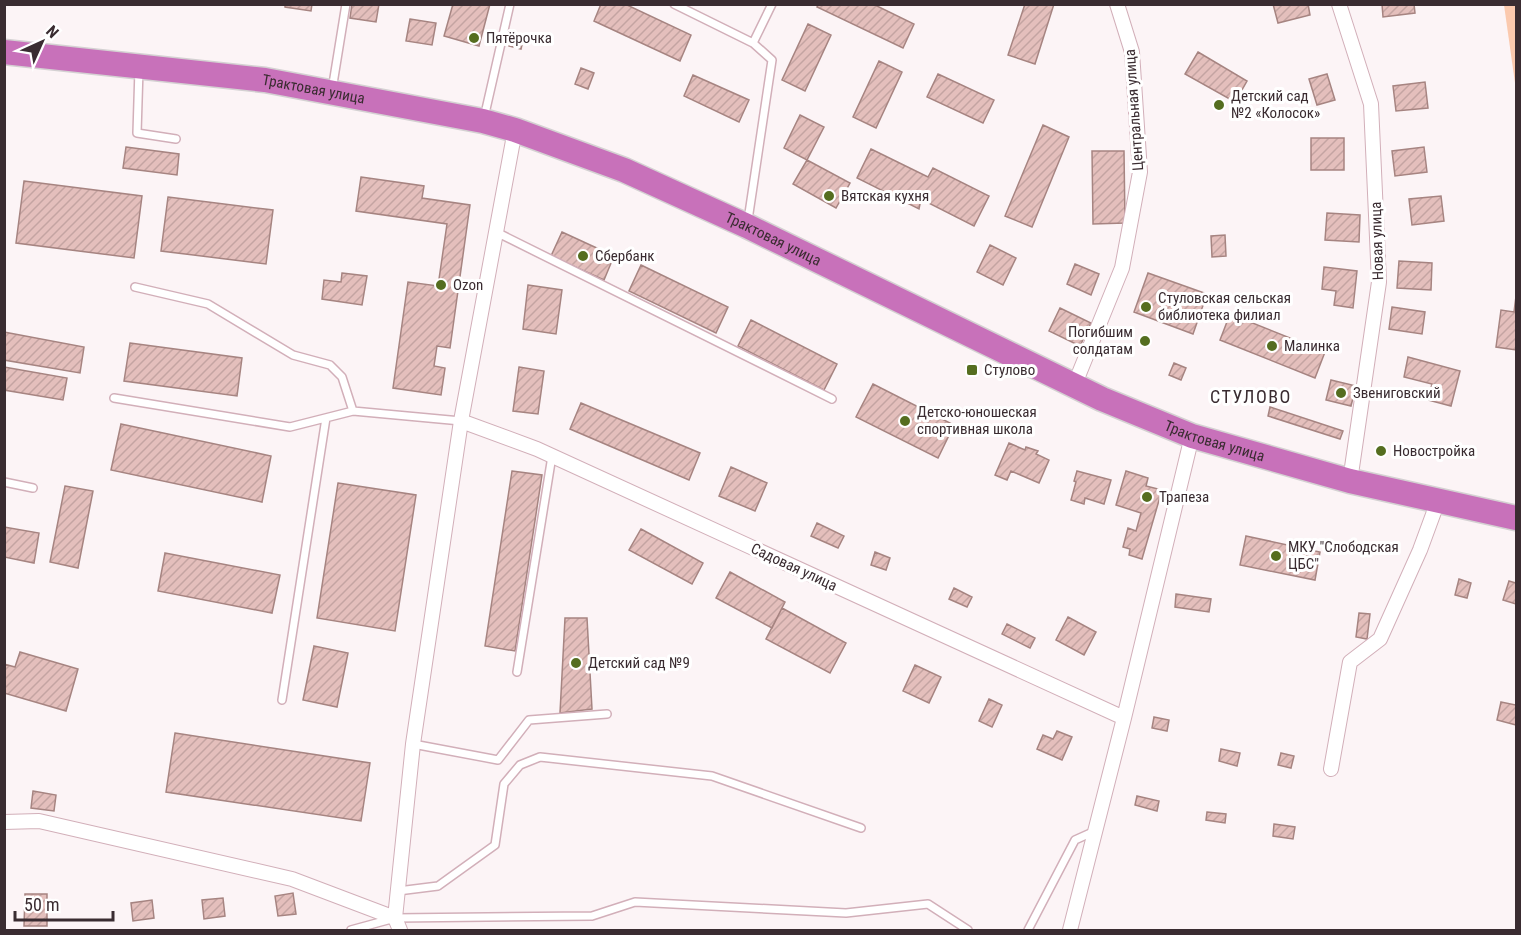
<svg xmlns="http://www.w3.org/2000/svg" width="1521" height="935" font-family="'Roboto Condensed',sans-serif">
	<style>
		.park { fill: #fbc9ae }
		.building { fill: url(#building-hatch); stroke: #a68481; stroke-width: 1.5 }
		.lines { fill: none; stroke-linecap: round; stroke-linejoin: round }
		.lane-casing { stroke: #d2afb9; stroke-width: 10 }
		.street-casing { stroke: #d2afb9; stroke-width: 16 }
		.highway-casing { stroke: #d4d1d2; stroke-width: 27 }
		.lane { stroke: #fff; stroke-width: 7 }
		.street { stroke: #fff; stroke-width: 14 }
		.highway { stroke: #c871ba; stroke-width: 24 }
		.poi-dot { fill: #556d1f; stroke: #fff; stroke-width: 2 }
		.labels { text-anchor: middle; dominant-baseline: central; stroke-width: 6; stroke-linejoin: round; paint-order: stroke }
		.poi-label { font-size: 15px; fill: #3a2c31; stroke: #fff; text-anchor: start }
		.street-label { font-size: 15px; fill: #3a2c31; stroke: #fff }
		.quarter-label { font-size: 18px; letter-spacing: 1.5px; fill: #3a2c31; stroke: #fff }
	</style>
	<defs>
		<pattern id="building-hatch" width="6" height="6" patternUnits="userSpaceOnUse" patternTransform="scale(1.5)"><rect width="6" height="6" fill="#e4bfbc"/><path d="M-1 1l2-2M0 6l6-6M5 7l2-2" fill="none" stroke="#c4a4a2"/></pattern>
	</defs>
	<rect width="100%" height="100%" fill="#fcf4f6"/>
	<path class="park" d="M1504 5H1516V90Z"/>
	<path class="building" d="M285 4H312L311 11 285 7Z
		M352 4H379L376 22 350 18Z
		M453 4H490L479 46 444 36Z
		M601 4H625L691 35 680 61 594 21Z
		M819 4H873L914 24 903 48 817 7Z
		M1025 4H1054L1035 64 1008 55Z
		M1273 4H1308L1310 15 1278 23Z
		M1382 4H1414L1415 13 1383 17Z
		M410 19 436 23 432 45 406 41Z
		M808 24 831 35 805 91 782 80Z
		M512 33 524 36 521 49 509 46Z
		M1198 52 1247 81 1235 102 1185 74Z
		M879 61 902 72 876 128 853 117Z
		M581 68 594 73 588 89 575 84Z
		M938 74 994 100 983 123 927 97Z
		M1327 74 1335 100 1317 105 1309 79Z
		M693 75 749 100 739 122 684 96Z
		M1425 82 1428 108 1396 111 1393 86Z
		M800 115 824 127 807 160 784 148Z
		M1043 125 1069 137 1032 227 1005 216Z
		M1311 138H1344V170H1311Z
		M126 147 179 154 177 175 123 168Z
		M1424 147 1427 172 1395 176 1392 151Z
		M871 149 928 177 933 168 989 196 974 226 921 199 919 209 857 178Z
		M1092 151H1124L1125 223 1093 224Z
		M807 160 850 183 836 208 793 184Z
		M361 177 424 186 422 198 470 205 450 348 437 346 434 366 445 368 441 395 393 388 408 282 438 286 447 224 356 211Z
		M24 181 142 196 134 258 16 243Z
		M1441 196 1444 221 1412 225 1409 199Z
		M168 197 273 210 266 264 161 251Z
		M1327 213 1360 215 1359 242 1325 240Z
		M562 232 614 256 604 280 551 256Z
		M1225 235 1226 256 1212 257 1211 236Z
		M990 245 1016 258 1003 285 977 272Z
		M1399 261 1432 263 1431 290 1397 288Z
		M1075 264 1099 274 1091 295 1067 284Z
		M641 265 728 307 716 333 629 291Z
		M1324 267 1357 271 1353 308 1334 305 1336 291 1322 289Z
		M342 273 367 276 362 305 322 299 324 280 341 282Z
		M1148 273 1207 294 1193 334 1134 312Z
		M528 285 562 290 556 334 523 329Z
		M1516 296V350L1496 347 1501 310 1514 312Z
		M1392 307 1425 312 1422 334 1389 329Z
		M1060 308 1091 323 1080 346 1049 331Z
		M1230 314 1325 352 1315 378 1220 340Z
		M751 320 837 364 824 390 738 346Z
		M4 332 84 347 80 373 4 360Z
		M130 343 242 358 237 396 124 381Z
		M1408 357 1460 371 1451 406 1428 400 1432 384 1404 377Z
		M1174 363 1186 368 1181 380 1169 375Z
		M4 367 67 378 63 400 4 390Z
		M519 367 544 371 538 414 513 411Z
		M1331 380 1356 386 1351 406 1326 400Z
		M873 384 954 425 938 458 856 417Z
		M581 403 700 453 689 480 570 429Z
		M1270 407 1343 431 1340 439 1268 416Z
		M121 424 271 456 262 502 111 470Z
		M1009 443 1025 450 1026 447 1038 451 1036 454 1049 460 1039 483 1011 471 1007 480 995 475Z
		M731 467 767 483 755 511 719 496Z
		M512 471 542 475 515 651 485 646Z
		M1077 471 1111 480 1104 504 1085 498 1084 504 1071 500 1076 482 1074 481Z
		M1126 471 1148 478 1146 486 1162 490 1142 559 1129 555 1130 549 1123 547 1128 528 1136 531 1141 513 1116 505Z
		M338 483 416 495 395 631 317 618Z
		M65 486 93 491 78 568 50 562Z
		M817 523 844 536 838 548 811 536Z
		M4 527 39 533 34 563 4 557Z
		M641 529 703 563 692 584 629 550Z
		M1246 536 1320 552 1315 580 1240 565Z
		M875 552 890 558 886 570 871 565Z
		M165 553 280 575 272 613 158 591Z
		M730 572 785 602 772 628 716 598Z
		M1459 579 1471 583 1467 598 1455 595Z
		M1509 581 1516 583V604L1503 600Z
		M954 588 972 597 967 607 949 599Z
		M1176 594 1211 599 1209 612 1175 607Z
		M782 608 846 643 830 673 766 639Z
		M1359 613 1370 614 1367 639 1356 637Z
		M1068 617 1096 632 1084 655 1056 640Z
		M565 618H587L592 709 560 713Z
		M1007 624 1035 638 1030 648 1002 634Z
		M314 646 348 653 337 707 303 700Z
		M20 652 78 669 66 711 4 693V664L15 667Z
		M915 665 941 677 929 703 903 691Z
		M989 699 1002 705 992 727 979 721Z
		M1501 702 1516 705V725L1497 720Z
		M1154 717 1169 720 1167 731 1152 728Z
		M1057 731 1072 737 1062 760 1037 749 1043 735 1053 739Z
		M175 733 370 763 361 821 166 792Z
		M1221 749 1240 753 1237 766 1219 761Z
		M1281 753 1294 756 1291 768 1278 765Z
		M33 791 56 795 54 811 31 808Z
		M1137 796 1159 801 1157 811 1135 805Z
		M1207 812 1226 814 1225 823 1206 820Z
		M1274 824 1295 827 1293 839 1273 836Z
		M293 893 296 914 278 916 275 896Z
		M25 894H47V926H24Z
		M223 898 225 916 204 919 202 900Z
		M152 900 154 918 133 921 131 903Z"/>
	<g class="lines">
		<g class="lane-casing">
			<path id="lane" d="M674 4 753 43 772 60 748 220
				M753 43 772 4
				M139 69 137 133 176 139
				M332 90 346 4
				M484 118 510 4
				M496 232 832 399
				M135 287 208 304 293 355 330 365 342 377 353 411 461 421
				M114 398 290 427 353 411
				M4 482 33 488
				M517 672 552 456
				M282 700 326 418
				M413 744 498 760 529 720 607 714
				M398 891 438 886 495 845 504 784 520 765 540 757 712 776 861 828
				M351 930 395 918 592 916 635 902 846 913 928 904 968 930
				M1028 930 1075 840 1095 831"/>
		</g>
		<g class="street-casing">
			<path id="street" d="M1339 4 1371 104 1379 282 1350 481
				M1074 386 1122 268 1140 172 1132 52 1117 4
				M461 421 537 449 1124 718
				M1331 769 1350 662 1380 639 1420 550 1438 501
				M4 822 39 821 292 879 395 918
				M400 930 395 918 413 744 461 421 515 130
				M1070 930 1124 718 1192 436"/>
		</g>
		<g class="highway-casing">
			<g id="highway">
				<path id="s1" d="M4 52 265 80 483 121 515 130 624 170 747 226 1102 399 1192 436 1350 481 1516 518"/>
			</g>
		</g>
		<use href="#lane" class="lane"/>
		<use href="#street" class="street"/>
		<use href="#highway" class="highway"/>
	</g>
	<g class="poi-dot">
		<circle cx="474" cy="38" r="6"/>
		<circle cx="1219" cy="105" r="6"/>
		<circle cx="829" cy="196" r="6"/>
		<circle cx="583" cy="256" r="6"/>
		<circle cx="441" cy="285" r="6"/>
		<circle cx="1146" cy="307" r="6"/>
		<circle cx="1145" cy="341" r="6"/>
		<circle cx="1272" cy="346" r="6"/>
		<rect x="966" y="364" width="12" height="12" rx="3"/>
		<circle cx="1341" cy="393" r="6"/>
		<circle cx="905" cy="421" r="6"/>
		<circle cx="1381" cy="451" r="6"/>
		<circle cx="1147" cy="497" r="6"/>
		<circle cx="1276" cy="556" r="6"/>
		<circle cx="576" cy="663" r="6"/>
	</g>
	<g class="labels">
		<g class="poi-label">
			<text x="486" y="38">Пятёрочка</text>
			<text x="1231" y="96">Детский сад<tspan x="1231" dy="17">№2 «Колосок»</tspan></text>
			<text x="841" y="196">Вятская кухня</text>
			<text x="595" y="256">Сбербанк</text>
			<text x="453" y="285">Ozon</text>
			<text x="1158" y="298">Стуловская сельская<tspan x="1158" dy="17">библиотека филиал</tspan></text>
			<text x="1133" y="332" text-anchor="end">Погибшим<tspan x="1133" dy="17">солдатам</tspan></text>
			<text x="1284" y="346">Малинка</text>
			<text x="984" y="370">Стулово</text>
			<text x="1353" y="393">Звениговский</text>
			<text x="917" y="412">Детско-юношеская<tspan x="917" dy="17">спортивная школа</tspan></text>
			<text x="1393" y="451">Новостройка</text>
			<text x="1159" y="497">Трапеза</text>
			<text x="1288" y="547">МКУ "Слободская<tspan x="1288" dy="17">ЦБС"</tspan></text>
			<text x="588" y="663">Детский сад №9</text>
		</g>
		<g class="street-label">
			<text stroke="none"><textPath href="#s1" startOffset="312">Трактовая улица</textPath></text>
			<text transform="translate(1134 110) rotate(-94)">Центральная улица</text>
			<text stroke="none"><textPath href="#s1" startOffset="798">Трактовая улица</textPath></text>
			<text transform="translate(1377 241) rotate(-92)">Новая улица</text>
			<text stroke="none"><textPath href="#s1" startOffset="1284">Трактовая улица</textPath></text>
			<text transform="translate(794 567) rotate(25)">Садовая улица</text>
		</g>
		<g class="quarter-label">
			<text x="1251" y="396">СТУЛОВО</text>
		</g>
	</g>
	<rect width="1521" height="935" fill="none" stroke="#3a2c31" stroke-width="12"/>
	<g transform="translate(42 42) rotate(45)" stroke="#ffffff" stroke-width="4.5" paint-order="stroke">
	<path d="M0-4.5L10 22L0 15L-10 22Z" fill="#3a2c31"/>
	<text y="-9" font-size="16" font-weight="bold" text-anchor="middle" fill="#3a2c31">N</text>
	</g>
	<path d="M15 911v9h98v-9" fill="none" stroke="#3a2c31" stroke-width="3"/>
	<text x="24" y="911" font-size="18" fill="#3a2c31" stroke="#ffffff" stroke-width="4.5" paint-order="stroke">50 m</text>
</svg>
